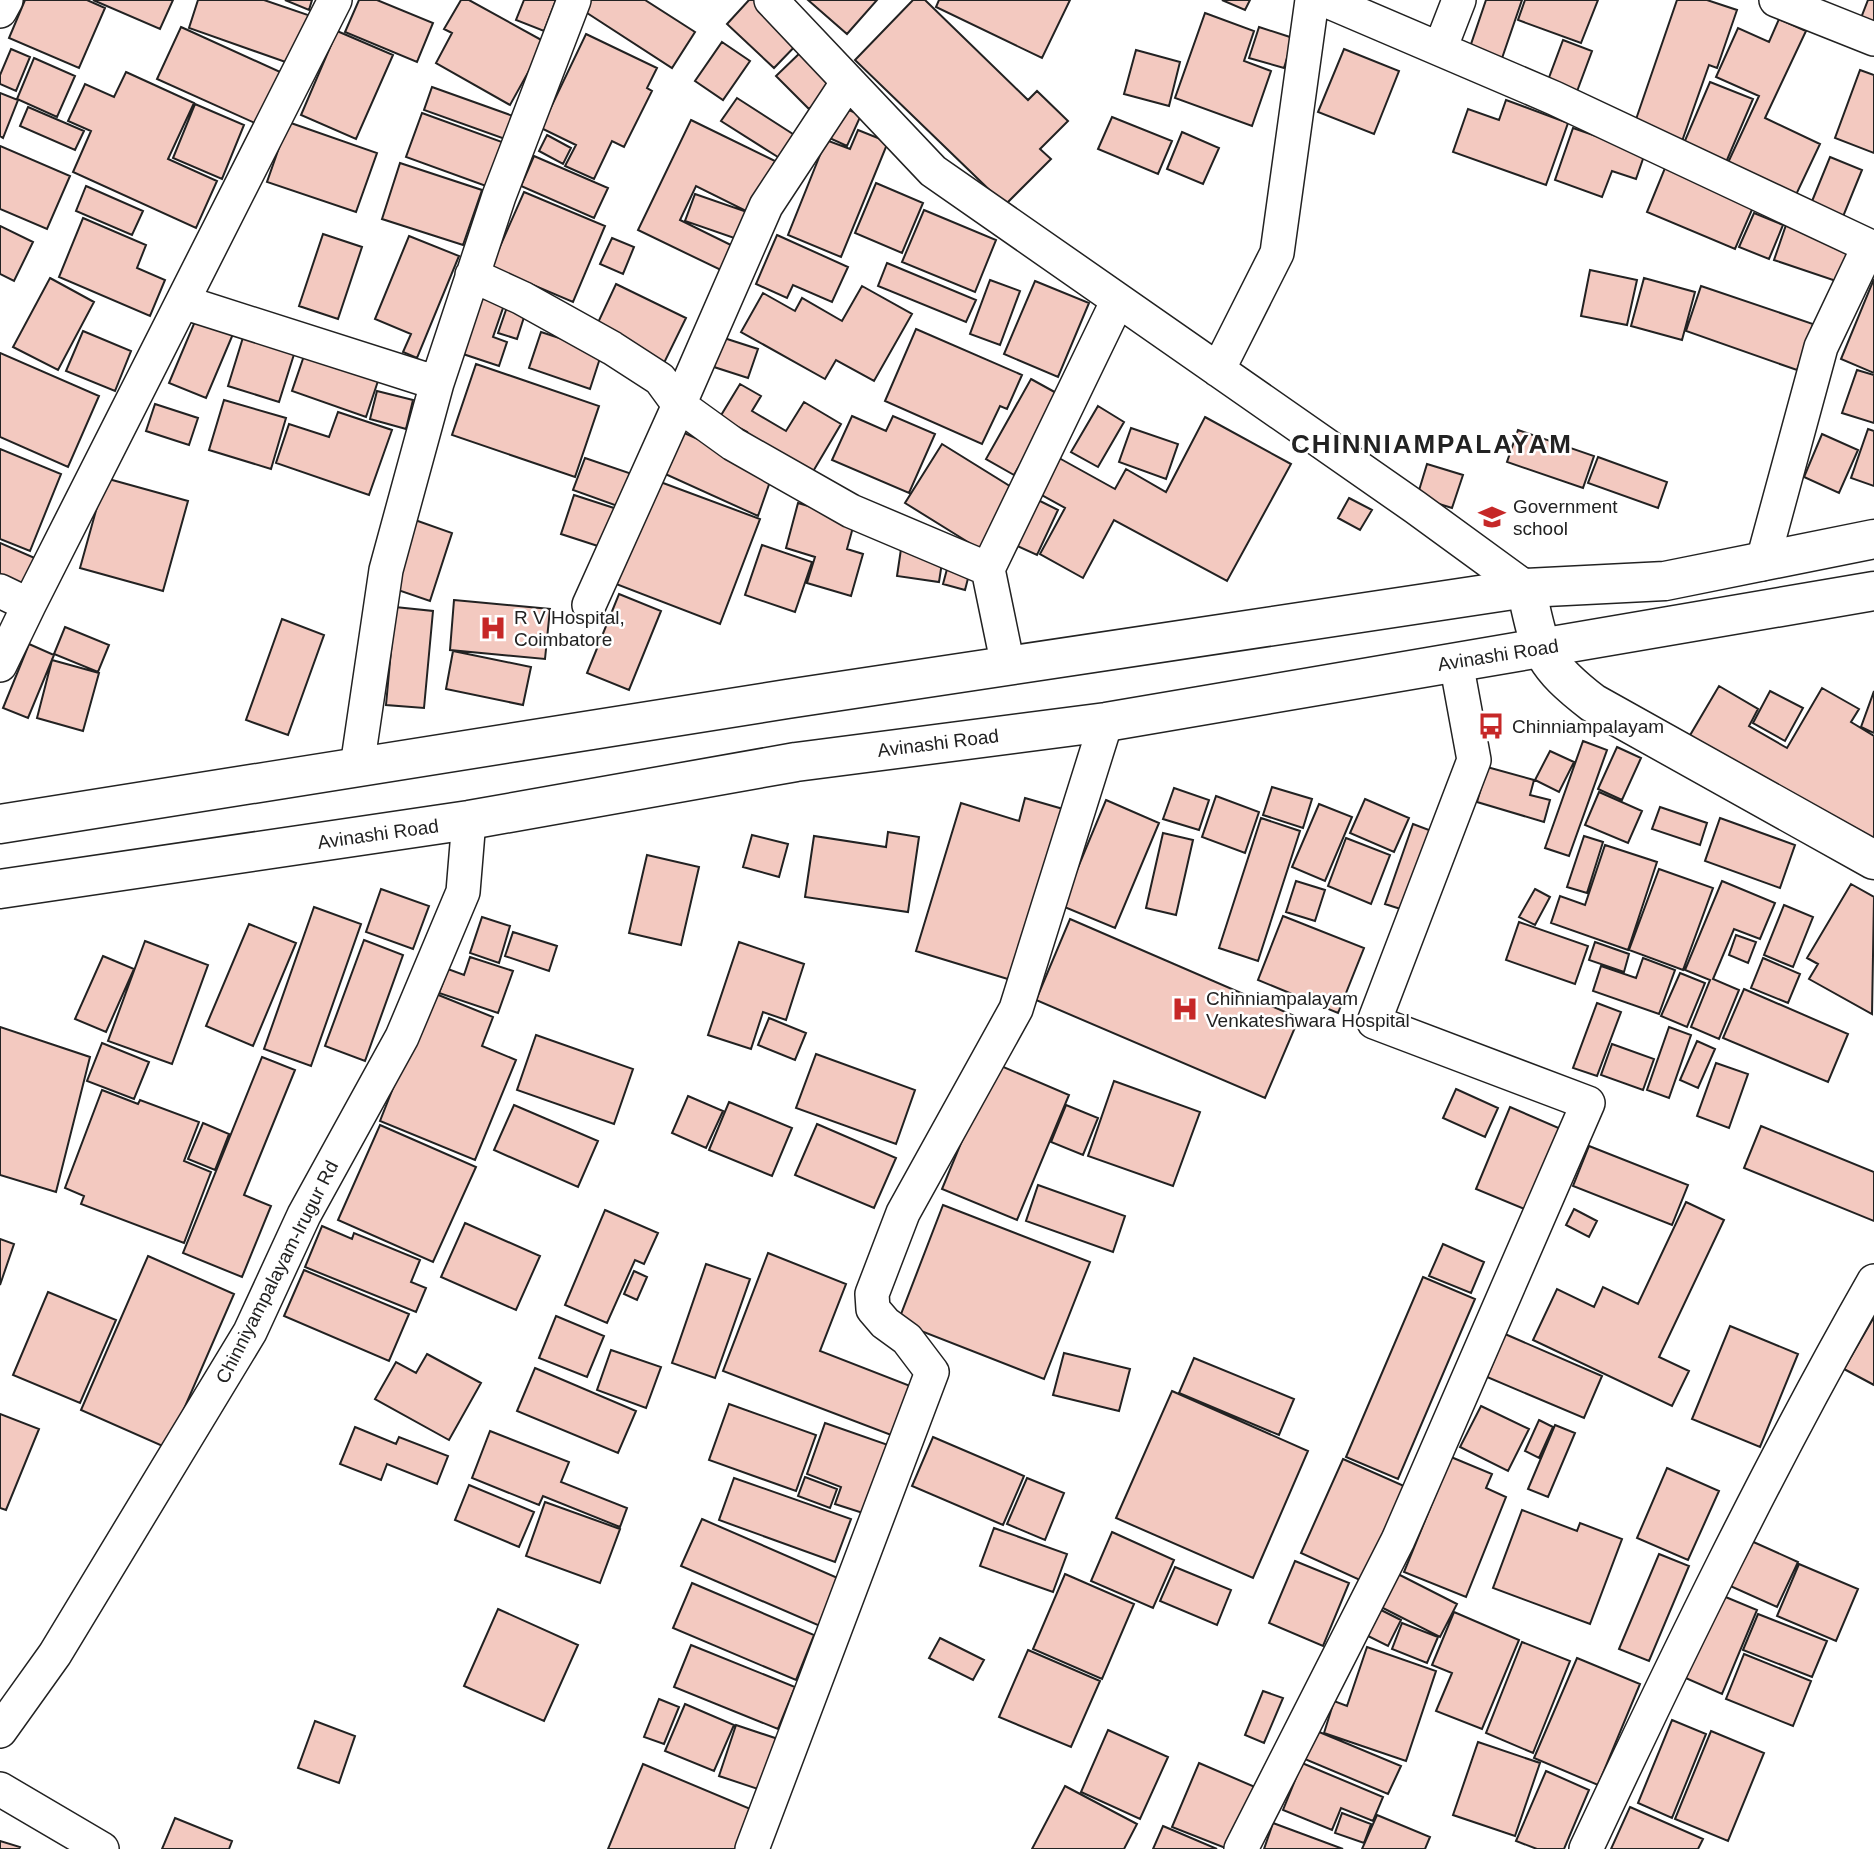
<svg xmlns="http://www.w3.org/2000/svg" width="1874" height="1849" font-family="Helvetica,sans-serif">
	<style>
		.building { fill: #f3c9c0; stroke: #222; stroke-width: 2 }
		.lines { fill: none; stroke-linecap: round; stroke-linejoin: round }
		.minor-casing { stroke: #222; stroke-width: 36 }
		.secondary-casing { stroke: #222; stroke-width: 41 }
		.primary-casing { stroke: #222; stroke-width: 41 }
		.minor { stroke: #fff; stroke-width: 33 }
		.secondary { stroke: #fff; stroke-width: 38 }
		.primary { stroke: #fff; stroke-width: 38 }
		.labels { text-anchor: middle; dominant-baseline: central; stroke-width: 5; stroke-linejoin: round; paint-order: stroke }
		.poi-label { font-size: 19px; fill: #222; stroke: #fff; text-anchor: start }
		.street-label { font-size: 19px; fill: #222; stroke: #fff }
		.district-label { font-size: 26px; font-weight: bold; letter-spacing: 2px; fill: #222; stroke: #fff }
	</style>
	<rect width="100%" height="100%" fill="#fff"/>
	<path class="building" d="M25 0H87L105 8 79 68 9 38Z
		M93 0H173L160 29Z
		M198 0H264L311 16 294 65 189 28Z
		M285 0H312L309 10Z
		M359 0H377L433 23 417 62 345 32Z
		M461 0H469L545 42 510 105 436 63 452 33 444 29Z
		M524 0H556L544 31 516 20Z
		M591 0H645L695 32 672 68 584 11Z
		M749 0H760L802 39 774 68 727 24Z
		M808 0H877L847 34Z
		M913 0H925L1028 100 1037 91 1068 121 1040 149 1051 159 1005 205 855 60Z
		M939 0H1070L1042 58 936 7Z
		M1222 0H1250L1245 10Z
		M1486 0H1522L1500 64 1468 53Z
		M1525 0H1598L1581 43 1518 20Z
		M1677 0H1707L1737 10 1717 68 1709 65 1681 144 1633 128Z
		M1868 0H1874V23L1861 18Z
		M1205 13 1254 31 1244 61 1271 71 1252 126 1175 98Z
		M1779 19 1806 31 1765 118 1820 144 1794 199 1726 167 1759 96 1716 77 1738 28 1769 42Z
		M181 27 289 76 266 128 157 79Z
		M1259 27 1293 38 1284 68 1249 58Z
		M337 31 393 55 356 139 301 115Z
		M586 34 657 68 647 88 652 91 624 147 612 141 594 179 565 166 576 145 541 128Z
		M1563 40 1592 51 1576 94 1547 83Z
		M722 42 750 61 723 100 695 81Z
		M11 49 30 57 16 91 0 84V75Z
		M1344 49 1399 71 1374 134 1318 112Z
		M803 50 836 84 809 109 776 76Z
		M1136 50 1180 62 1169 106 1124 94Z
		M34 58 75 76 57 117 17 99Z
		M1860 70 1874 75V153L1835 138Z
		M126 72 194 103 168 159 217 181 196 228 73 172 91 131 68 121 85 84 114 97Z
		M1710 82 1753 99 1724 167 1681 150Z
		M432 87 513 116 505 139 424 110Z
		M0 93 18 100 3 138 0 136Z
		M737 98 796 136 781 159 721 121Z
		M1506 100 1568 123 1546 185 1453 152 1468 109 1499 120Z
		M195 104 244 125 222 179 173 158Z
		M839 106 861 115 847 146 825 136Z
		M28 107 84 131 75 150 20 126Z
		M422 113 502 142 486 186 406 157Z
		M1112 117 1172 141 1158 174 1098 149Z
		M691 120 775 161 750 213 696 186 680 220 737 248 725 272 638 230Z
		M288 122 377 153 356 212 267 182Z
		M1573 128 1645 153 1636 179 1612 171 1602 197 1555 180Z
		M858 130 888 142 841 257 788 235 826 140 850 149Z
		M1182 132 1219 148 1203 184 1167 169Z
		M547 135 571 148 563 164 539 151Z
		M0 146 70 176 47 229 0 209Z
		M534 156 608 188 594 218 521 186Z
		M1830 157 1862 170 1840 224 1808 211Z
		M400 163 482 190 463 245 382 219Z
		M1665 168 1754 205 1735 249 1647 212Z
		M876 183 923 203 902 253 855 233Z
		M86 186 143 211 132 235 76 211Z
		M524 192 605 226 573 302 491 267Z
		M695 194 750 213 740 240 685 221Z
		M924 210 996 240 975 292 902 262Z
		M1754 213 1783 225 1769 259 1739 247Z
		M83 218 146 245 137 268 165 280 150 316 59 277Z
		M1786 225 1850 248 1839 282 1774 260Z
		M0 226 33 242 14 281 0 274Z
		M323 234 362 247 338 319 299 306Z
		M777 235 848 267 832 302 793 285 787 298 756 284Z
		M409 236 459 256 417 358 403 352 411 334 375 319Z
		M612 238 634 247 623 274 600 264Z
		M887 263 976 300 966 322 878 286Z
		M1590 270 1637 280 1627 325 1581 316Z
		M50 278 94 302 58 370 13 347Z
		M1644 278 1695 292 1682 340 1631 326Z
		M1874 279V373L1841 359Z
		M990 280 1020 291 1000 345 970 334Z
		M1035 281 1089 303 1058 377 1004 354Z
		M616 284 686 318 664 363 595 329Z
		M862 286 912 314 874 381 836 360 825 379 741 332 763 293 795 311 802 298 842 321Z
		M1701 286 1813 324 1797 370 1686 331Z
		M476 295 504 305 493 337 507 342 499 366 457 352Z
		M507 307 525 314 517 339 498 333Z
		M196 319 233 334 206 398 169 383Z
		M916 329 1022 375 1007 409 1000 406 982 444 885 401Z
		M83 331 131 351 115 391 66 371Z
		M245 331 296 348 279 402 228 386Z
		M541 332 602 352 590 389 529 368Z
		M724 338 758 349 748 378 714 367Z
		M307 347 381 372 366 417 292 391Z
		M0 353 99 396 68 467 0 437Z
		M476 364 599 406 575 477 452 435Z
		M1857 370 1874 375V423L1842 413Z
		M1031 379 1060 395 1014 475 986 459Z
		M740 384 761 396 752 411 786 431 804 402 841 424 808 480 742 441 747 432 720 417Z
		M377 391 413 400 406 429 370 419Z
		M224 400 286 418 271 469 209 450Z
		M155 404 198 418 189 445 146 431Z
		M1098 406 1124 422 1098 467 1071 452Z
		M338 412 392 430 369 495 276 463 289 424 329 437Z
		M852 416 886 431 893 416 935 434 909 493 832 460Z
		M1205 417 1291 464 1227 581 1114 520 1083 578 1040 554 1065 508 1040 494 1059 458 1115 489 1126 469 1166 492Z
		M1131 428 1178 444 1166 479 1119 462Z
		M1868 429 1874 431V486L1851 478Z
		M1518 430 1594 456 1583 488 1507 462Z
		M680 431 773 473 758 516 663 473Z
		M1822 434 1858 450 1839 493 1804 477Z
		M942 444 1021 493 984 552 905 503Z
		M0 449 61 474 30 551 0 539Z
		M1598 457 1667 482 1658 508 1588 483Z
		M585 458 635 475 623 508 573 490Z
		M1427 464 1463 475 1452 508 1417 497Z
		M105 478 188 501 163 591 80 568Z
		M655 480 760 519 720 624 616 584Z
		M574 495 620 510 607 549 561 534Z
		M1349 498 1372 510 1360 530 1338 518Z
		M1036 499 1058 510 1037 555 1015 545Z
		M798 503 855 520 847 549 863 554 851 596 807 583 815 557 786 548Z
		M415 520 452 533 430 601 392 588Z
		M0 543 37 559 22 591 0 582Z
		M762 545 812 562 795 612 745 595Z
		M901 549 943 556 939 582 897 576Z
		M950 558 972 563 965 590 943 584Z
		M619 594 661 611 629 690 587 673Z
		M454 600 550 609 545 659 450 650Z
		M395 607 433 611 424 708 386 705Z
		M282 619 324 635 288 735 246 720Z
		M65 627 109 645 98 672 54 654Z
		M29 644 54 655 28 718 3 708Z
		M453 651 531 667 523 705 446 689Z
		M52 660 99 673 83 731 37 718Z
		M1719 686 1758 709 1749 726 1787 748 1822 688 1859 709 1851 722 1874 736V845L1689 737Z
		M1770 691 1803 708 1785 741 1753 723Z
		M1874 691V733L1861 727Z
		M1583 741 1607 750 1569 856 1545 848Z
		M1617 747 1641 758 1622 800 1598 789Z
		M1550 751 1574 762 1559 792 1535 780Z
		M1487 767 1534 780 1530 795 1550 800 1544 822 1477 802Z
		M1272 787 1312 799 1303 828 1263 815Z
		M1174 788 1209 800 1199 830 1163 819Z
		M1599 792 1642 811 1628 843 1585 825Z
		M1216 796 1259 812 1245 853 1202 837Z
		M1025 798 1063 809 1011 980 916 951 961 803 1019 821Z
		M1365 799 1409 818 1394 852 1350 833Z
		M1106 800 1159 823 1115 928 1062 906Z
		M1319 804 1352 817 1325 881 1292 867Z
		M1660 807 1707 823 1700 845 1652 829Z
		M1261 818 1300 831 1258 961 1219 948Z
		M1720 818 1795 845 1780 888 1705 861Z
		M1413 824 1437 833 1410 912 1385 904Z
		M888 832 919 837 908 912 805 897 814 836 886 847Z
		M1163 833 1193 840 1176 915 1146 908Z
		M752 835 788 844 779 877 743 867Z
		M1584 836 1603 842 1587 893 1567 887Z
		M1346 838 1390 855 1371 904 1328 886Z
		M1605 845 1657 862 1628 950 1551 923 1560 896 1585 905Z
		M647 855 699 867 681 945 629 933Z
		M1659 869 1713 888 1683 970 1629 950Z
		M1296 881 1325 890 1315 921 1286 912Z
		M1722 881 1775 903 1760 939 1734 929 1713 979 1739 990 1719 1039 1691 1027 1710 980 1685 970Z
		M1851 884 1874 897 1872 1014 1809 979 1818 964 1807 958Z
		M381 889 429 906 413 949 366 932Z
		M1535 889 1550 897 1535 925 1519 917Z
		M1784 905 1813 917 1793 967 1764 955Z
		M314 907 361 924 311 1066 264 1049Z
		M1283 916 1364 948 1338 1013 1258 980Z
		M482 917 510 926 499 963 470 953Z
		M1070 919 1299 1018 1265 1098 1036 1000Z
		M1519 922 1588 946 1575 984 1506 960Z
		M249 924 296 943 253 1046 206 1026Z
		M513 932 557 946 549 971 505 956Z
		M1736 935 1756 942 1748 963 1729 955Z
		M364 940 403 955 365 1061 325 1046Z
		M145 941 208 965 172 1064 108 1041Z
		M739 942 804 964 786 1020 763 1012 751 1049 708 1035Z
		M1595 942 1629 954 1624 972 1589 960Z
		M103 956 134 969 106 1032 75 1019Z
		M470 957 513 971 498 1013 439 993 448 969 464 975Z
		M1643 958 1675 970 1659 1014 1593 991 1601 966 1636 978Z
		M1763 958 1800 974 1788 1003 1751 988Z
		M1680 973 1705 983 1687 1027 1661 1016Z
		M1744 989 1848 1034 1828 1082 1723 1038Z
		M431 992 493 1017 482 1046 516 1060 475 1160 380 1121Z
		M1597 1003 1621 1012 1597 1076 1573 1068Z
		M769 1018 806 1033 795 1060 758 1045Z
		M0 1027 90 1057 56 1192 0 1175Z
		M1669 1027 1691 1035 1669 1098 1647 1090Z
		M536 1035 633 1069 614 1124 517 1090Z
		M1697 1041 1715 1049 1698 1088 1680 1080Z
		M102 1043 149 1062 134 1099 87 1081Z
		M1612 1044 1654 1059 1643 1090 1601 1075Z
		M816 1054 915 1090 896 1144 796 1108Z
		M262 1057 295 1070 244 1195 271 1206 242 1277 183 1253Z
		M994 1063 1069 1095 1017 1220 942 1189Z
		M1716 1063 1748 1074 1729 1128 1697 1116Z
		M1114 1081 1200 1112 1173 1186 1088 1156Z
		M1456 1089 1498 1108 1485 1137 1443 1118Z
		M102 1090 138 1104 140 1100 199 1122 184 1161 211 1172 184 1243 81 1204 84 1196 65 1188Z
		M688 1096 723 1111 706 1148 672 1133Z
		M729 1102 792 1128 772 1176 709 1150Z
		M514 1105 598 1141 578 1187 494 1150Z
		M1066 1105 1098 1118 1083 1155 1051 1142Z
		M1510 1107 1561 1129 1527 1210 1476 1189Z
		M203 1123 229 1134 215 1170 188 1159Z
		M817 1124 896 1158 874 1208 795 1175Z
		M380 1125 476 1167 433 1262 338 1220Z
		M1761 1126 1874 1172V1221L1744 1168Z
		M1589 1146 1688 1185 1672 1225 1573 1186Z
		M1038 1185 1125 1216 1113 1252 1026 1221Z
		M1686 1202 1724 1220 1659 1357 1689 1371 1672 1406 1533 1340 1557 1289 1594 1307 1603 1287 1638 1304Z
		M943 1205 1090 1262 1044 1379 898 1322Z
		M1574 1209 1597 1221 1589 1237 1566 1225Z
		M605 1210 658 1233 644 1264 635 1260 607 1323 565 1305Z
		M465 1223 540 1256 516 1310 441 1277Z
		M322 1226 352 1239 354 1233 420 1260 411 1282 426 1288 416 1312 305 1267Z
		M0 1239 14 1244 0 1285Z
		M1443 1244 1484 1262 1471 1293 1429 1276Z
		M768 1253 846 1284 820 1351 918 1389 899 1438 723 1371Z
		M148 1256 234 1294 167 1448 81 1410Z
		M706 1264 750 1279 715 1378 672 1363Z
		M304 1270 409 1314 389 1361 284 1316Z
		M634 1271 647 1277 637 1300 624 1294Z
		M1423 1277 1475 1299 1398 1479 1346 1457Z
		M48 1292 116 1320 80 1403 13 1375Z
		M556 1316 604 1336 587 1377 539 1358Z
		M1874 1317V1385L1844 1369Z
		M1730 1326 1798 1354 1760 1447 1692 1419Z
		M1505 1334 1602 1376 1584 1418 1487 1377Z
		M611 1350 661 1367 646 1408 597 1390Z
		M1064 1353 1130 1369 1119 1411 1053 1395Z
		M427 1354 481 1383 449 1440 375 1399 396 1362 416 1373Z
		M1194 1358 1294 1399 1279 1435 1179 1393Z
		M535 1368 636 1411 618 1453 517 1411Z
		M1172 1391 1308 1451 1253 1578 1116 1518Z
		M729 1404 816 1435 796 1491 709 1460Z
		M1481 1406 1529 1429 1508 1471 1460 1447Z
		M0 1414 39 1429 6 1510 0 1508Z
		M1539 1420 1553 1427 1539 1458 1525 1451Z
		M825 1423 891 1446 866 1514 835 1504 841 1487 807 1474Z
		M1555 1425 1575 1433 1548 1497 1528 1489Z
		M355 1427 396 1444 399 1437 448 1456 437 1484 387 1464 381 1480 340 1464Z
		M490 1431 569 1462 561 1482 627 1508 620 1527 543 1496 539 1505 472 1478Z
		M933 1437 1024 1476 1003 1525 912 1486Z
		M1451 1457 1492 1474 1486 1488 1506 1497 1466 1597 1404 1572Z
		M1343 1459 1404 1486 1362 1581 1301 1553Z
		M1667 1468 1719 1491 1688 1560 1637 1538Z
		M805 1477 837 1489 830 1508 798 1496Z
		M734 1478 851 1519 835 1562 719 1520Z
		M1027 1478 1064 1493 1045 1540 1007 1524Z
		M469 1485 534 1512 519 1547 455 1520Z
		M545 1502 620 1529 600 1583 526 1556Z
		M1522 1510 1577 1531 1580 1523 1622 1539 1590 1624 1493 1588Z
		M702 1519 840 1579 820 1626 681 1566Z
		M994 1528 1067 1554 1053 1592 980 1566Z
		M1112 1532 1174 1560 1153 1608 1091 1581Z
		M1749 1540 1798 1562 1777 1607 1728 1585Z
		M1659 1554 1689 1566 1649 1661 1619 1649Z
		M1295 1561 1349 1583 1323 1646 1269 1623Z
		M1799 1564 1858 1589 1836 1641 1777 1616Z
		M1175 1567 1231 1590 1217 1625 1160 1601Z
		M1392 1571 1457 1604 1440 1637 1375 1604Z
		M1065 1574 1134 1604 1102 1679 1033 1649Z
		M692 1583 814 1635 796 1680 673 1628Z
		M1716 1593 1757 1610 1722 1694 1681 1676Z
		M498 1609 578 1645 544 1721 464 1686Z
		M1379 1609 1401 1620 1388 1646 1366 1635Z
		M1454 1612 1519 1640 1482 1729 1436 1711 1452 1673 1432 1665Z
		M1758 1614 1827 1641 1812 1677 1743 1650Z
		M1402 1623 1438 1637 1427 1663 1392 1649Z
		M940 1638 984 1660 973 1680 929 1658Z
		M1522 1642 1570 1661 1533 1753 1486 1733Z
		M691 1645 795 1687 778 1729 674 1687Z
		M1367 1647 1436 1671 1406 1761 1324 1733 1334 1701 1347 1706Z
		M1028 1650 1100 1681 1071 1747 999 1717Z
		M1744 1654 1811 1681 1793 1726 1726 1699Z
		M1577 1658 1640 1684 1598 1785 1534 1758Z
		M1263 1691 1283 1698 1264 1743 1245 1735Z
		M659 1699 679 1707 664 1744 644 1737Z
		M685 1704 734 1725 714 1771 665 1751Z
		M1672 1720 1706 1734 1672 1818 1638 1803Z
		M315 1721 355 1736 339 1783 298 1768Z
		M736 1725 784 1741 767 1792 719 1776Z
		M1312 1729 1401 1766 1388 1794 1300 1757Z
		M1108 1730 1168 1757 1140 1819 1081 1792Z
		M1711 1731 1764 1753 1728 1841 1675 1819Z
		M1478 1742 1540 1763 1515 1836 1453 1815Z
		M1199 1763 1255 1787 1228 1849 1172 1827Z
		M1302 1763 1383 1797 1373 1821 1341 1808 1332 1830 1283 1810Z
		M643 1764 760 1813 745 1849H608Z
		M1546 1771 1589 1790 1564 1849H1537L1516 1841Z
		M1065 1786 1137 1824 1124 1849H1032Z
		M1630 1807 1703 1839 1698 1849H1611Z
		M1342 1813 1371 1824 1364 1843 1335 1833Z
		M1377 1815 1430 1837 1425 1849H1362Z
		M175 1818 232 1841 229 1849H162Z
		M1273 1823 1343 1849H1264Z
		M1163 1826 1217 1849H1153Z
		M0 1841 20 1847 19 1849H0Z"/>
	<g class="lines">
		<g class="minor-casing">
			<path id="minor" d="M771 0 933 171 1415 507 1526 588
				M1325 0 1554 98 1869 246 1821 347 1762 564
				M1776 0 1874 39
				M0 11 6 0
				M1440 49 1459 0
				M472 275 522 298 612 348 660 379 679 405 766 206 847 83
				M183 302 437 383
				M1218 370 1277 253 1312 0
				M988 569 1008 666
				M0 591 29 605 0 665
				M29 605 335 0
				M589 605 679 405 733 444 851 511 988 569 1118 300
				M357 767 386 570 437 383 499 196 574 0
				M0 1731 55 1654 250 1332 304 1215 402 1037 463 892 469 820
				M0 1789 102 1849
				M752 1849 932 1372 907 1339 885 1323 873 1309 872 1294 903 1213 1016 1009 1106 722
				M1241 1849 1398 1540 1588 1103 1374 1022 1474 760 1456 662
				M1586 1849C1676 1657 1769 1465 1874 1281"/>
		</g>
		<g class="secondary-casing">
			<path id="secondary" d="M1526 588C1540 650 1540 662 1593 703L1874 860"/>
		</g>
		<g class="primary-casing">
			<path id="primary" d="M0 824 787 699 1526 588 1665 581 1874 539
				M0 889 469 820 796 762 1106 722 1874 591"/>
		</g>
		<use href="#minor" class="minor"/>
		<use href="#secondary" class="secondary"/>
		<use href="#primary" class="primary"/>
	</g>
	<defs>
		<g id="school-bare" transform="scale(2.1)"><path d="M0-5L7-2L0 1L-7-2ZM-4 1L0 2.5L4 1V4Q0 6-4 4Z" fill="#c62828" stroke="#fff" stroke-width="2.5" paint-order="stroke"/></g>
		<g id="hospital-bare" transform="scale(2.1)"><path d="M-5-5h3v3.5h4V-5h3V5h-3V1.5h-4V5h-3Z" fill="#c62828" stroke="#fff" stroke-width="2.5" paint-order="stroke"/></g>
		<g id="bus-bare" transform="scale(2.1)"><path d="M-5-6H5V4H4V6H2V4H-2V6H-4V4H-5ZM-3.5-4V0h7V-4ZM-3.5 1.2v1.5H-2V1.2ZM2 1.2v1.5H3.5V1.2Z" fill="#c62828" stroke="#fff" stroke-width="2.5" paint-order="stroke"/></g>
	</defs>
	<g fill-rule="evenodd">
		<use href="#school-bare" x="1492" y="517"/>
		<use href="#hospital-bare" x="493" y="628"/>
		<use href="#bus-bare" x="1491" y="726"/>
		<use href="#hospital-bare" x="1185" y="1009"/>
	</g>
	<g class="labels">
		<g class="poi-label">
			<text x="1513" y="506">Government<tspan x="1513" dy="22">school</tspan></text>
			<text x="514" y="617">R V Hospital,<tspan x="514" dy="22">Coimbatore</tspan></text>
			<text x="1512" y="726">Chinniampalayam</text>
			<text x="1206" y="998">Chinniampalayam<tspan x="1206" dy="22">Venkateshwara Hospital</tspan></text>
		</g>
		<g class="street-label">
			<text transform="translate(1498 655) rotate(-9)">Avinashi Road</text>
			<text transform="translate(938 743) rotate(-7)">Avinashi Road</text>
			<text transform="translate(378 834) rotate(-8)">Avinashi Road</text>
			<text transform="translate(277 1272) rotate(-63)">Chinniyampalayam-Irugur Rd</text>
		</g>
		<g class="district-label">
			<text x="1432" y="444">CHINNIAMPALAYAM</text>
		</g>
	</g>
</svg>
